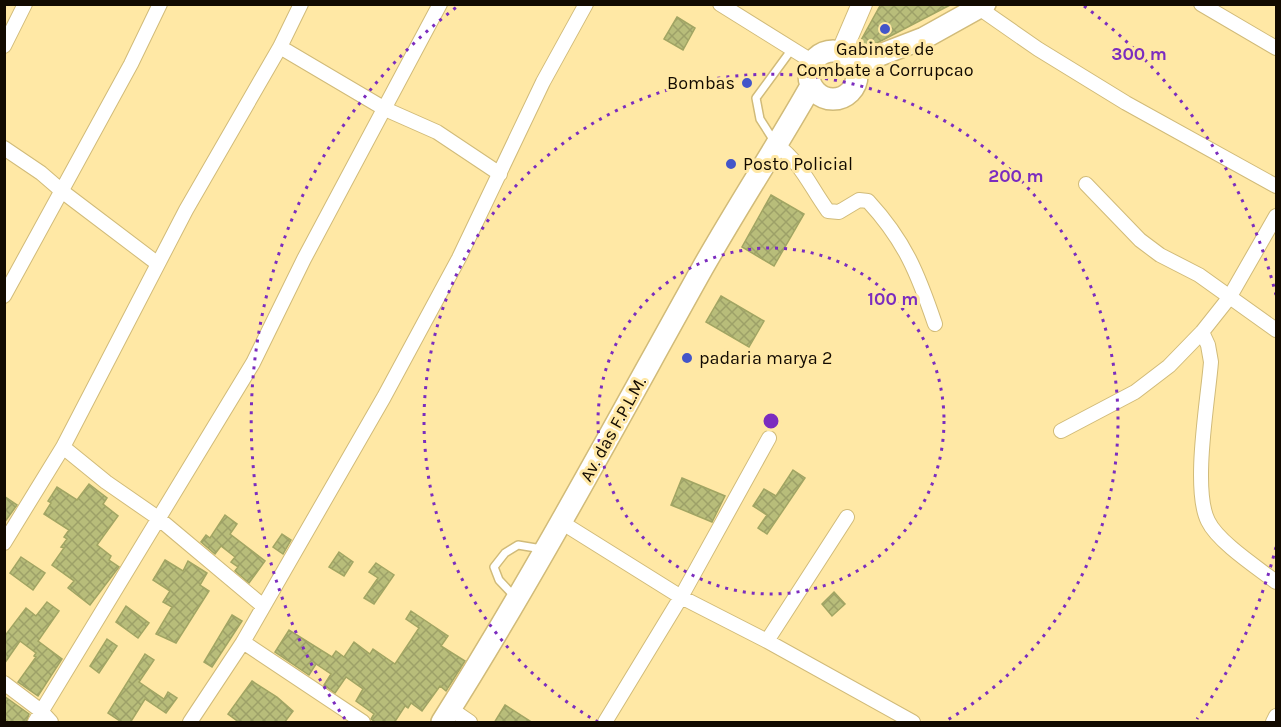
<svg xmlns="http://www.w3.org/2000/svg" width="1281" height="727" font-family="Karla,sans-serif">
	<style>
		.building { fill: url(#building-cross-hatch); stroke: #a1a563; stroke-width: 1.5 }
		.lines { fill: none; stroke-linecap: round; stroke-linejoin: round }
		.lane-casing { stroke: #d1bb79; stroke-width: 10 }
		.street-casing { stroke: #d1bb79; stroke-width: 16 }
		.secondary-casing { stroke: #d1bb79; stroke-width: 22 }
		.primary-casing { stroke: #d1bb79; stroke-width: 24 }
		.lane { stroke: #fff; stroke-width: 7 }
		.street { stroke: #fff; stroke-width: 14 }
		.secondary { stroke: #fff; stroke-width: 20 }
		.primary { stroke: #fff; stroke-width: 21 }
		.ring { fill: none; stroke: #7b2cbf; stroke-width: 3; stroke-dasharray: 3 6 }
		.poi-dot { fill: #4355c9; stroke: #ffe8a5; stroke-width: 2 }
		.labels { text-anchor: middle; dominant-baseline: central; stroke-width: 6; stroke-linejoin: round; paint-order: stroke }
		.poi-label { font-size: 18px; fill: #120a00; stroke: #ffe8a5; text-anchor: start }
		.street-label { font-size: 18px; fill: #120a00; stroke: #ffe8a5 }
		.centre { fill: #7b2cbf; stroke: #ffe8a5; stroke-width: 3 }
		.ring-label { font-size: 18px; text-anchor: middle; font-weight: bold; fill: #7b2cbf; stroke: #ffe8a5; stroke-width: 6; stroke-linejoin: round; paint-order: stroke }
	</style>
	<defs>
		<pattern id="building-cross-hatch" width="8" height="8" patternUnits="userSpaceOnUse" patternTransform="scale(1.5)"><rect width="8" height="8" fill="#b8bd7a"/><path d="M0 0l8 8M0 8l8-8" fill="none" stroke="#9da168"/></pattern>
	</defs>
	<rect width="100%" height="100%" fill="#ffe8a5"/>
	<path class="building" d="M881 4H952L877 43 855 51Z
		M677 17 695 28 683 50 664 39Z
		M771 195 804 214 774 266 742 247Z
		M721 296 764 321 749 347 706 322Z
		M793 470 805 478 767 534 758 528 767 515 753 506 764 489 776 496Z
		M682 478 725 496 712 522 671 505Z
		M89 484 107 498 103 504 118 516 97 545 111 556 109 560 119 567 90 605 68 588 74 581 52 565 64 548 61 547 67 539 64 537 69 530 44 514 51 503 48 501 57 487 77 500Z
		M4 496 17 505 4 523Z
		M225 515 237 524 230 534 265 561 249 583 235 571 238 567 231 562 235 557 221 546 215 554 201 542 206 535 210 538Z
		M282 534 291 540 283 554 273 547Z
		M339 552 353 562 344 576 329 567Z
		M21 557 45 573 33 590 10 573Z
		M165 560 183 571 188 561 207 573 200 585 209 591 176 643 156 634 172 607 163 602 170 591 153 580Z
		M376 563 394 575 374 604 364 598 378 578 369 572Z
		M834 592 845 604 832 616 822 604Z
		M47 602 59 611 38 641 62 659 38 696 18 682 36 657 34 656 36 653 20 641 4 664V637L26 608 36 616Z
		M126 606 149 623 138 638 116 622Z
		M411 611 448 636 441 646 465 661 446 691 440 686 422 711 411 703 408 708 405 706 394 723H377L371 719 374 714 356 701 363 689 346 677 335 693 324 685 331 674 316 664 309 675 275 652 289 630 332 657 336 651 344 657 354 642 370 654 373 649 395 664 419 628 406 619Z
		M232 615 242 621 212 667 204 662Z
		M107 639 117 646 99 673 90 666Z
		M145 654 154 660 139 682 164 699 168 692 177 698 166 713 145 699 130 723H123L108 713Z
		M252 681 277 697 293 711 284 723H240L228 714Z
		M4 696 29 714 26 723H10L4 718Z
		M505 705 533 723H494Z"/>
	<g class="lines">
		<g class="lane-casing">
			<path id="lane" d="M774 141 760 119 756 98 792 49
				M514 596 499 580 494 567 505 553 518 545 542 549"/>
		</g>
		<g class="street-casing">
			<path id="street" d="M720 4 813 62
				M1201 4 1276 48
				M979 8 1038 49 1126 103 1276 186
				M4 46 25 4
				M280 47 385 109 437 132 500 174
				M776 144C803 165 809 185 828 211L839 212 859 200 868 201C905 241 918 274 935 324
				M4 148 41 173 63 192 158 264
				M1086 184 1140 240 1160 255 1199 275 1276 330
				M4 296 131 64 160 4
				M1202 332 1208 345 1211 362C1208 400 1192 489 1208 521 1218 542 1258 568 1276 582
				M1061 431 1135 392 1169 366 1202 332 1229 298 1276 216
				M63 447 106 482 158 518 263 606
				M561 522 681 597 767 641 913 722
				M4 543 63 447 186 210 280 47 301 4
				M767 641 847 517
				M243 642 363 722
				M4 683 41 711 51 722
				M451 709 470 722
				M35 722 253 363 304 259 440 4
				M190 722 243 642 384 397 459 258 543 82 586 4
				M605 722 681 597 769 438
				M1273 722 1276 716"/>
		</g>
		<g class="secondary-casing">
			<path id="secondary" d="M841 53 862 4"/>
		</g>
		<g class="primary-casing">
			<path id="primary" d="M809 75a24 24 0 1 1 48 0a24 24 0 1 1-48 0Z
				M854 65 924 38 985 4
				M442 722C535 575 617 421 702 269 737 207 776 148 811 86"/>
		</g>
		<use href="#lane" class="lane"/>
		<use href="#street" class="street"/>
		<use href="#secondary" class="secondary"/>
		<use href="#primary" class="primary"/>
	</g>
	<g class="ring">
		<circle cx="771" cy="421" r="173"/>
		<path d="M598 722A347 347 0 1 1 944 722"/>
		<path d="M1276 547A520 520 0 0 1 1197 719M345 719A520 520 0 0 1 458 6M1084 6A520 520 0 0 1 1276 295"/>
	</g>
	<g class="poi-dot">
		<circle cx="885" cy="29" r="6"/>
		<circle cx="747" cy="83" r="6"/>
		<circle cx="731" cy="164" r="6"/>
		<circle cx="687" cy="358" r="6"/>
	</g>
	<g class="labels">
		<g class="poi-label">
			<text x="885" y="49" text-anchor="middle">Gabinete de<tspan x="885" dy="21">Combate a Corrupcao</tspan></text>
			<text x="735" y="83" text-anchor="end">Bombas</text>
			<text x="743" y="164">Posto Policial</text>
			<text x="699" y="358">padaria marya 2</text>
		</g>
		<g class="street-label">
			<text transform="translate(613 429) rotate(-61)">Av. das F.P.L.M.</text>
		</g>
	</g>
	<circle cx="771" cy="421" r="9" class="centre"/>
	<g class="ring-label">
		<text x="1139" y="60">300 m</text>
		<text x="1016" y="182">200 m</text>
		<text x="893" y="305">100 m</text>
	</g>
	<rect width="1281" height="727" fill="none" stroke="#120a00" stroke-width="12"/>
</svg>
